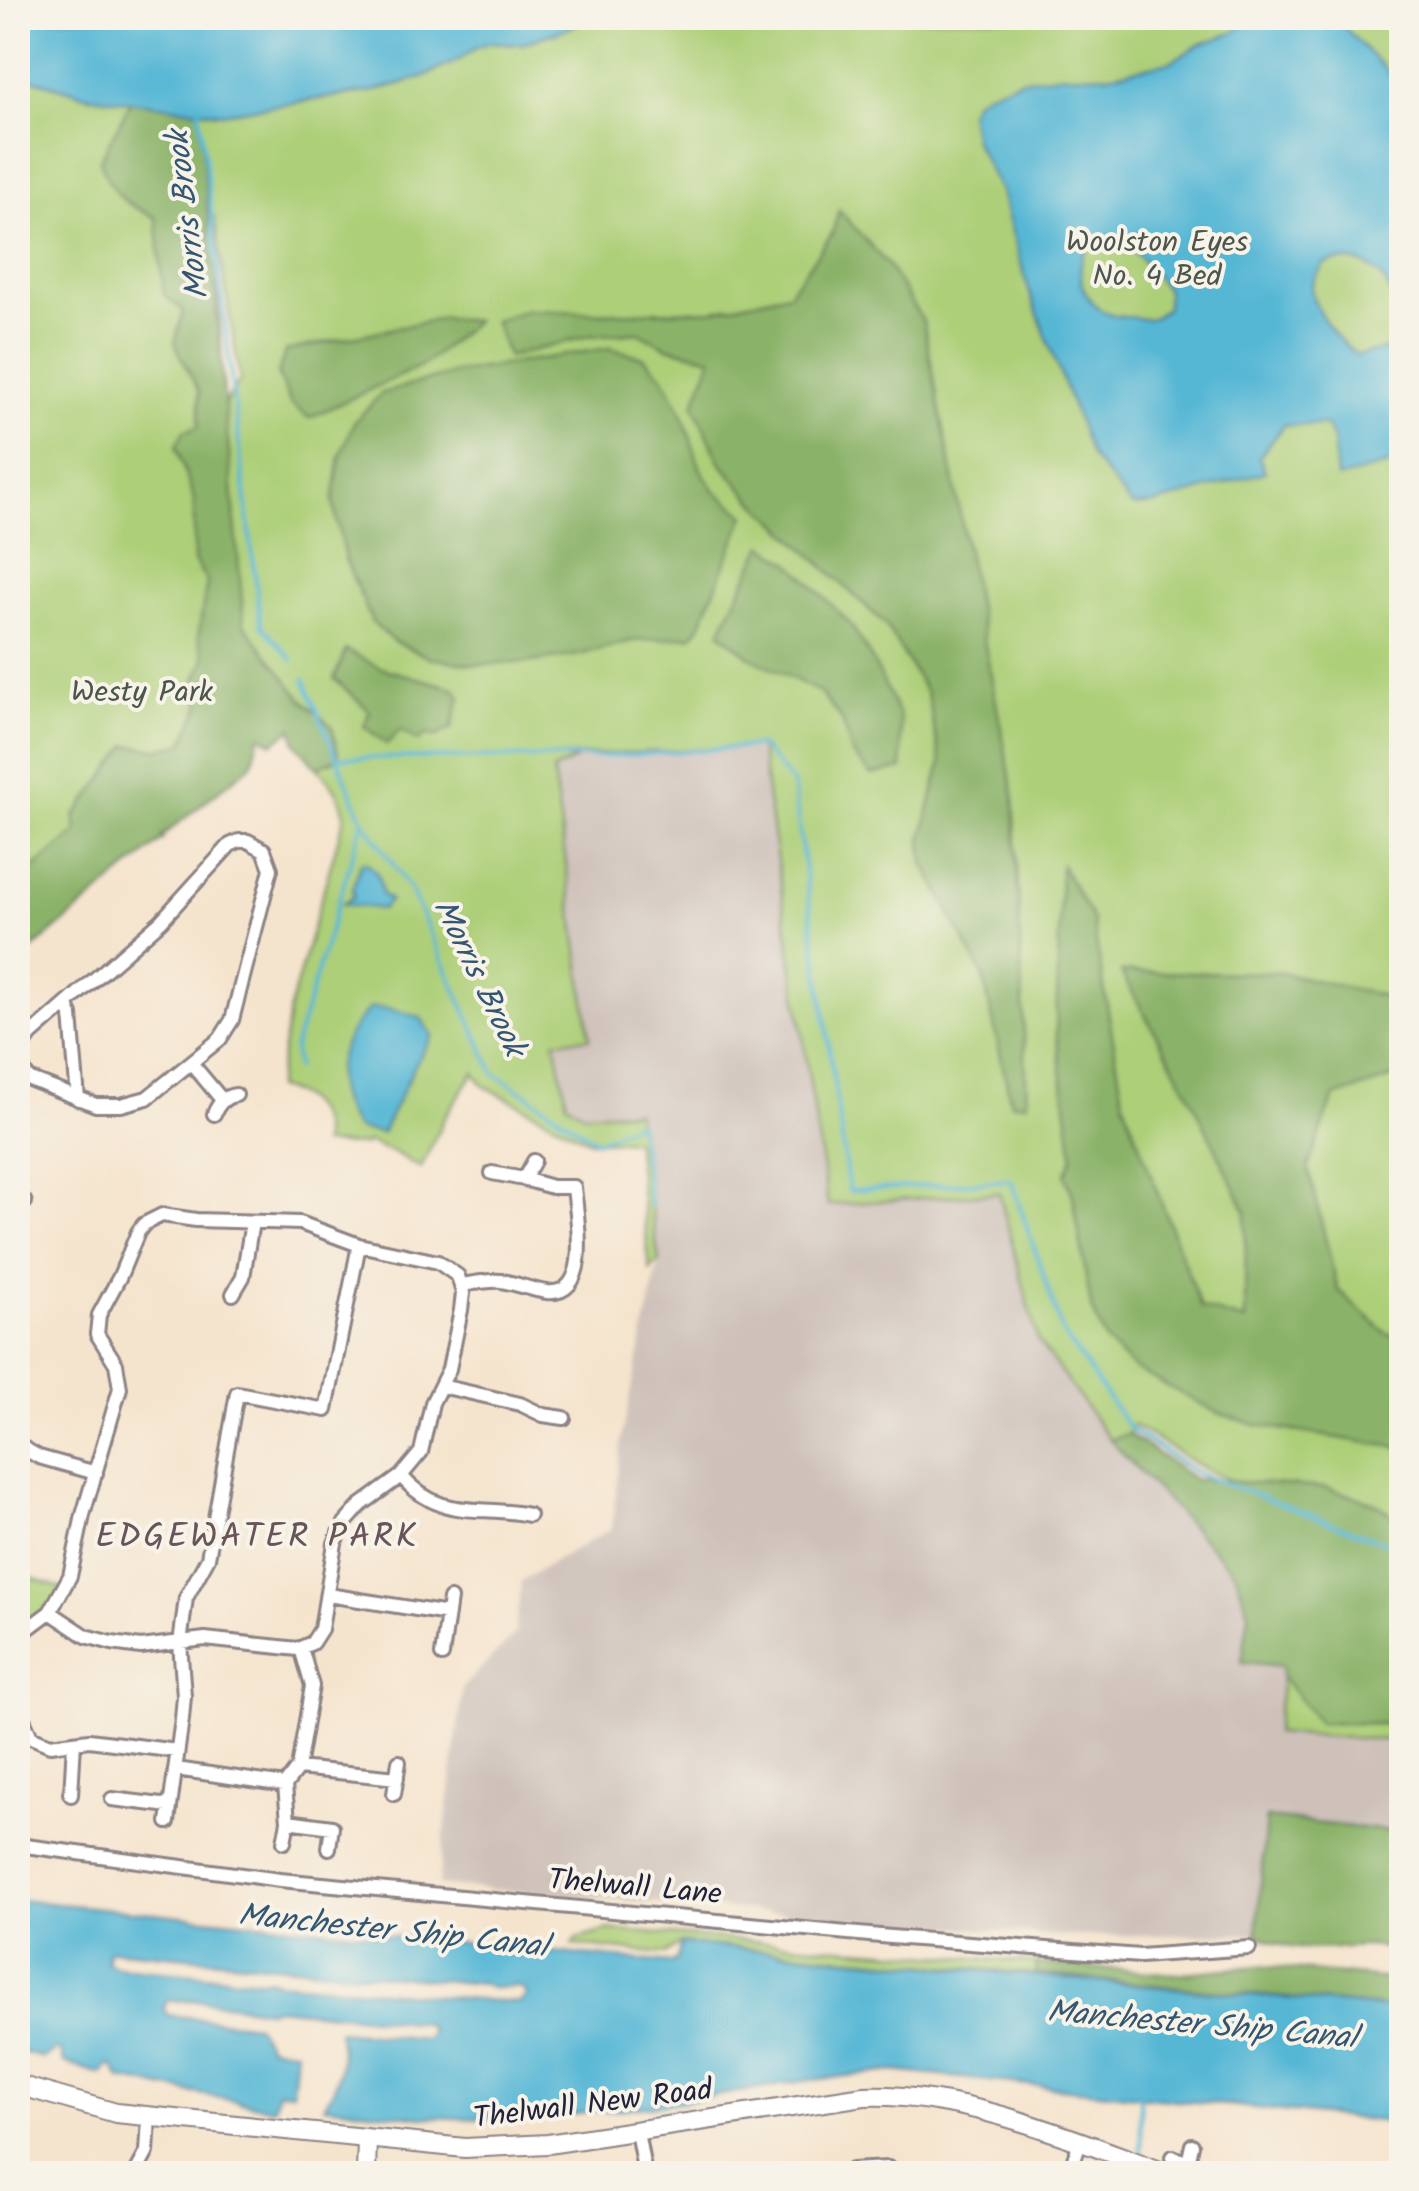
<svg xmlns="http://www.w3.org/2000/svg" width="1419" height="2191" font-family="Kalam,sans-serif">
	<style>
		.industrial { fill: #cec1b9 }
		.green { fill: #adcf78; stroke: #68785a; stroke-width: 2.5; fill-rule: evenodd }
		.forest { fill: #8ab268; stroke: #566a52; stroke-width: 2.5 }
		.water { fill: #56b7d5; stroke: #3c6c88; stroke-width: 2.5; fill-rule: evenodd }
		.lines { fill: none; stroke-linecap: round; stroke-linejoin: round }
		.stream { stroke: #56b7d5; stroke-width: 4 }
		.minor-casing { stroke: #8c8384; stroke-width: 18 }
		.tertiary-casing { stroke: #8c8384; stroke-width: 22 }
		.secondary-casing { stroke: #8c8384; stroke-width: 22 }
		.minor { stroke: #fff; stroke-width: 12 }
		.tertiary { stroke: #fff; stroke-width: 18 }
		.secondary { stroke: #fff; stroke-width: 18 }
		.labels { text-anchor: middle; dominant-baseline: central; stroke-width: 8; stroke-linejoin: round; paint-order: stroke }
		.park-label { font-size: 30px; fill: #4c564d; stroke: #f7f3e8 }
		.street-label { font-size: 30px; fill: #22223b; stroke: #f7f3e8 }
		.water-label { font-size: 32px; font-style: italic; fill: #345671; stroke: #f7f3e8 }
		.quarter-label { font-size: 35px; letter-spacing: 2.5px; fill: #695559; stroke: #f7f3e8 }
	</style>
	<rect width="100%" height="100%" fill="#f7f3e8"/>
	<filter id="ink" filterUnits="userSpaceOnUse"><feTurbulence type="fractalNoise" baseFrequency=".01" numOctaves="2"/><feDisplacementMap in="SourceGraphic" scale="20" xChannelSelector="R" yChannelSelector="G"/><feConvolveMatrix kernelMatrix="1 2 1 2 8 2 1 2 1" color-interpolation-filters="sRGB"/></filter>
	<filter id="wash" filterUnits="userSpaceOnUse"><feTurbulence type="fractalNoise" baseFrequency=".0048" numOctaves="4" result="noise"/><feDisplacementMap in="SourceGraphic" scale="40" xChannelSelector="R" yChannelSelector="G"/><feGaussianBlur stdDeviation="2.25" result="paint"/><feColorMatrix in="noise" values="0 0 0 0 0 0 0 0 0 0 0 0 0 0 0 0 0 1.4 0 .05"/><feComposite in="paint" operator="in"/></filter>
	<g filter="url(#wash)">
		<rect width="100%" height="100%" fill="#f5e4cd"/>
		<path class="industrial" d="M761 746 828 1204 999 1193 1038 1341 1110 1441 1236 1574 1249 1613 1242 1662 1282 1666 1276 1733 1401 1741V1832L1267 1819 1257 1934 1062 1936 438 1885 463 1687 515 1634 521 1581 612 1528 622 1435 659 1261 636 1111 584 1113 567 1102 554 1040 590 1037 553 769 577 759Z"/>
		<path class="green" d="M583 18H1401V1523L1260 1493 1204 1469 1133 1425 1129 1434 1110 1440 1038 1341 999 1193 828 1205 760 746 546 757 577 759 553 770 590 1038 555 1041 567 1103 584 1113 636 1111 659 1261 650 1270 635 1140 590 1141 484 1086 474 1073 445 1116 421 1168 395 1153 368 1142 364 1145 322 1144C326 1113 304 1093 276 1088L290 1007 345 815C336 771 301 766 292 728L273 743 260 735 252 764 162 836 163 839 18 961V75L89 96 221 113 374 91 420 78 459 60 476 47 490 42 521 44 572 27ZM839 211 1011 1102 983 975 924 863 922 839 941 763 927 694 886 625 751 498 720 462 713 358 667 347 638 332 588 336 508 357 526 310 603 313 715 310 789 293 832 234ZM214 215 240 380 225 404H224ZM444 318 291 404 278 375 286 351Z
			M18 1573 63 1589 50 1612 18 1636Z
			M1282 1677 1319 1723H1401V1741L1275 1733Z
			M609 1930 1037 1963 1036 1974 681 1943 665 1954 573 1945 577 1939Z"/>
		<path class="forest" d="M131 101 199 110 244 624 301 698 332 727 339 758 318 767 296 744 292 728 273 743 260 735 252 764 162 836 163 839 18 961V881L77 832 75 816 128 745 156 749 183 744 201 704 193 687 205 658 198 637 207 582 194 561V499L176 446 184 431 199 426V392L175 343 183 310 164 295 156 218C124 203 111 195 100 160Z
			M839 210 887 264 923 321 1014 796 1027 1103H1011L983 975 924 863 922 839 941 763 927 694 886 625 751 498 720 462 694 405 712 358 667 347 638 332 588 336 508 357 494 321 526 310 603 313 715 310 789 293 832 234Z
			M444 318 475 321 425 364 309 418 291 404 278 375 285 351Z
			M609 348 643 357 663 376 682 413 701 470 715 491 745 515 700 626 692 636 631 641 578 655 531 662 475 665 430 658 393 641 372 622 345 559 333 502 340 456 354 422 382 393 453 373Z
			M763 545 794 566 852 626 873 661 900 717 902 769 871 775 852 753 842 720 819 692 749 656 720 632Z
			M346 650 381 668 454 688 460 697 452 728 435 737 426 734 419 741 400 730 387 744 364 726 370 711 334 679Z
			M1061 865 1092 918 1124 1103 1201 1308 1245 1321 1246 1211 1189 1093 1121 972 1284 973 1401 1000V1075L1334 1097 1308 1167 1338 1290 1385 1332 1401 1339V1448L1256 1425 1218 1413 1133 1368 1106 1341 1091 1307 1073 1196 1065 1175 1073 1156 1056 1032Z
			M1129 1434 1194 1479 1327 1488 1375 1503 1401 1522V1723H1319L1282 1677V1666L1242 1662 1249 1613 1236 1574 1110 1440Z
			M1266 1818 1401 1832V1950C1388 1949 1374 1945 1360 1946 1326 1949 1286 1954 1257 1934Z
			M1037 1963 1174 1974 1258 1966 1401 1980V2009L1036 1974Z"/>
		<path class="water" d="M18 18H583L572 27 521 44 491 42 476 47 459 60 420 78 374 91 221 113 89 96 18 75Z
			M1253 18H1335L1401 85V322C1392 281 1370 250 1324 264 1320 270 1313 279 1312 286 1309 306 1341 345 1357 355L1394 348 1401 338V456L1388 465 1337 478 1333 439 1326 425H1284L1259 457 1265 472 1154 504 1132 506 1091 456 1028 288 1001 193 974 140 969 112 974 101 985 93 1020 80 1066 74 1108 75 1170 62 1201 44 1233 33ZM1105 236 1128 243 1167 290V307C1147 326 1147 317 1124 317 1075 317 1066 244 1105 236Z
			M365 862C381 875 379 875 382 894L390 900 382 909 343 904 354 896 352 890 361 863Z
			M370 1008H387L420 1017 433 1036 415 1065 382 1133 357 1129C325 1087 334 1045 370 1008Z
			M18 1900 486 1945 499 1943 508 1948 671 1963 677 1959 681 1943 1401 2009V2123L893 2071 803 2081 666 2104 520 2120 424 2117 324 2106C340 2083 344 2058 338 2031L425 2039 431 2031 425 2023 276 2008 268 2010 197 2000 166 2001 164 2010 168 2015 256 2025 269 2047 296 2050 292 2092 278 2091 274 2108 120 2079 113 2066H108L101 2074 64 2063 61 2052 57 2050 43 2058 18 2051ZM111 1950 482 1984 491 1988 519 1987 527 1994 520 2003 278 1982 269 1978 260 1980 117 1967 107 1962V1953Z"/>
		<g class="lines">
			<path class="stream" d="M199 110 261 625 293 660
				M304 679 363 820 410 889 494 1073 597 1141 638 1122 650 1206
				M339 758 605 757 761 746 793 784 849 1191 1011 1180 1063 1333 1129 1428 1196 1473 1402 1549
				M297 1068 294 1049 363 820
				M1140 2094 1141 2152"/>
		</g>
	</g>
	<g filter="url(#ink)">
		<g class="lines">
			<g class="minor-casing">
				<path id="minor" d="M239 841H248L264 850 271 869 232 1020 220 1039 147 1098 121 1105H96L29 1079C17 1064 19 1050 31 1035L161 921 230 845Z
					M67 1006 71 1015 78 1099
					M192 1064 223 1101
					M214 1114C218 1104 225 1096 236 1095
					M492 1173 524 1179 534 1161
					M18 1199 25 1202
					M462 1285C475 1283 488 1280 501 1281 516 1283 531 1290 547 1292 594 1297 576 1214 574 1187H552L524 1179
					M233 1294 243 1277 252 1222
					M441 1386 520 1404 543 1415 564 1418
					M18 1432V1431
					M18 1445 39 1457 96 1473
					M401 1476C441 1522 477 1504 529 1515
					M328 1595 448 1614
					M18 1636 50 1612 70 1576 83 1515 120 1388 116 1364 97 1334 99 1315 120 1276 138 1232 144 1224 162 1215 196 1220 300 1223 359 1245 438 1262 458 1276 463 1293 461 1310 449 1369 432 1403 421 1452 401 1476 361 1505 345 1523 335 1543 321 1629 312 1643 298 1649 205 1639 141 1647 112 1643 86 1636 50 1612
					M442 1655 450 1599
					M18 1708 31 1737 50 1745 89 1740 177 1751
					M298 1768 397 1778
					M176 1769 285 1785
					M394 1794 399 1762
					M71 1795 74 1742
					M112 1799 170 1806
					M288 1821 332 1827 329 1848
					M168 1822 182 1719 184 1696 180 1643 186 1598 208 1558 237 1393 326 1410 359 1245
					M284 1842 288 1821 285 1785 298 1768 312 1686 301 1648
					M18 1845 280 1880 891 1937 1140 1956 1249 1948
					M637 2132 645 2174
					M1172 2157 1219 2174
					M1188 2163 1192 2145
					M135 2174 147 2152 149 2117
					M778 2174 795 2172
					M852 2174V2170L888 2168 898 2174
					M1069 2174 1080 2142"/>
			</g>
			<g class="tertiary-casing">
				<path id="tertiary" d="M366 2174 367 2139"/>
			</g>
			<g class="secondary-casing">
				<path id="secondary" d="M18 2085 116 2113 465 2148 548 2144 864 2096C964 2092 1075 2140 1168 2174"/>
			</g>
			<use href="#minor" class="minor"/>
			<use href="#tertiary" class="tertiary"/>
			<use href="#secondary" class="secondary"/>
		</g>
	</g>
	<g class="labels">
		<g class="park-label">
			<text x="1157" y="243">Woolston Eyes<tspan x="1157" dy="34">No. 4 Bed</tspan></text>
			<text x="142" y="693">Westy Park</text>
		</g>
		<g class="street-label">
			<text transform="translate(635 1888) rotate(5)">Thelwall Lane</text>
			<text transform="translate(593 2105) rotate(-7)">Thelwall New Road</text>
		</g>
		<g class="water-label">
			<text transform="translate(189 215) rotate(-97)">Morris Brook</text>
			<text transform="translate(478 978) rotate(64)">Morris Brook</text>
			<text transform="translate(393 1932) rotate(6)">Manchester Ship Canal</text>
			<text transform="translate(1202 2026) rotate(5)">Manchester Ship Canal</text>
		</g>
		<g class="quarter-label">
			<text x="257" y="1538">EDGEWATER PARK</text>
		</g>
	</g>
	<rect width="1419" height="2191" fill="none" stroke="#f7f3e8" stroke-width="60"/>
</svg>
